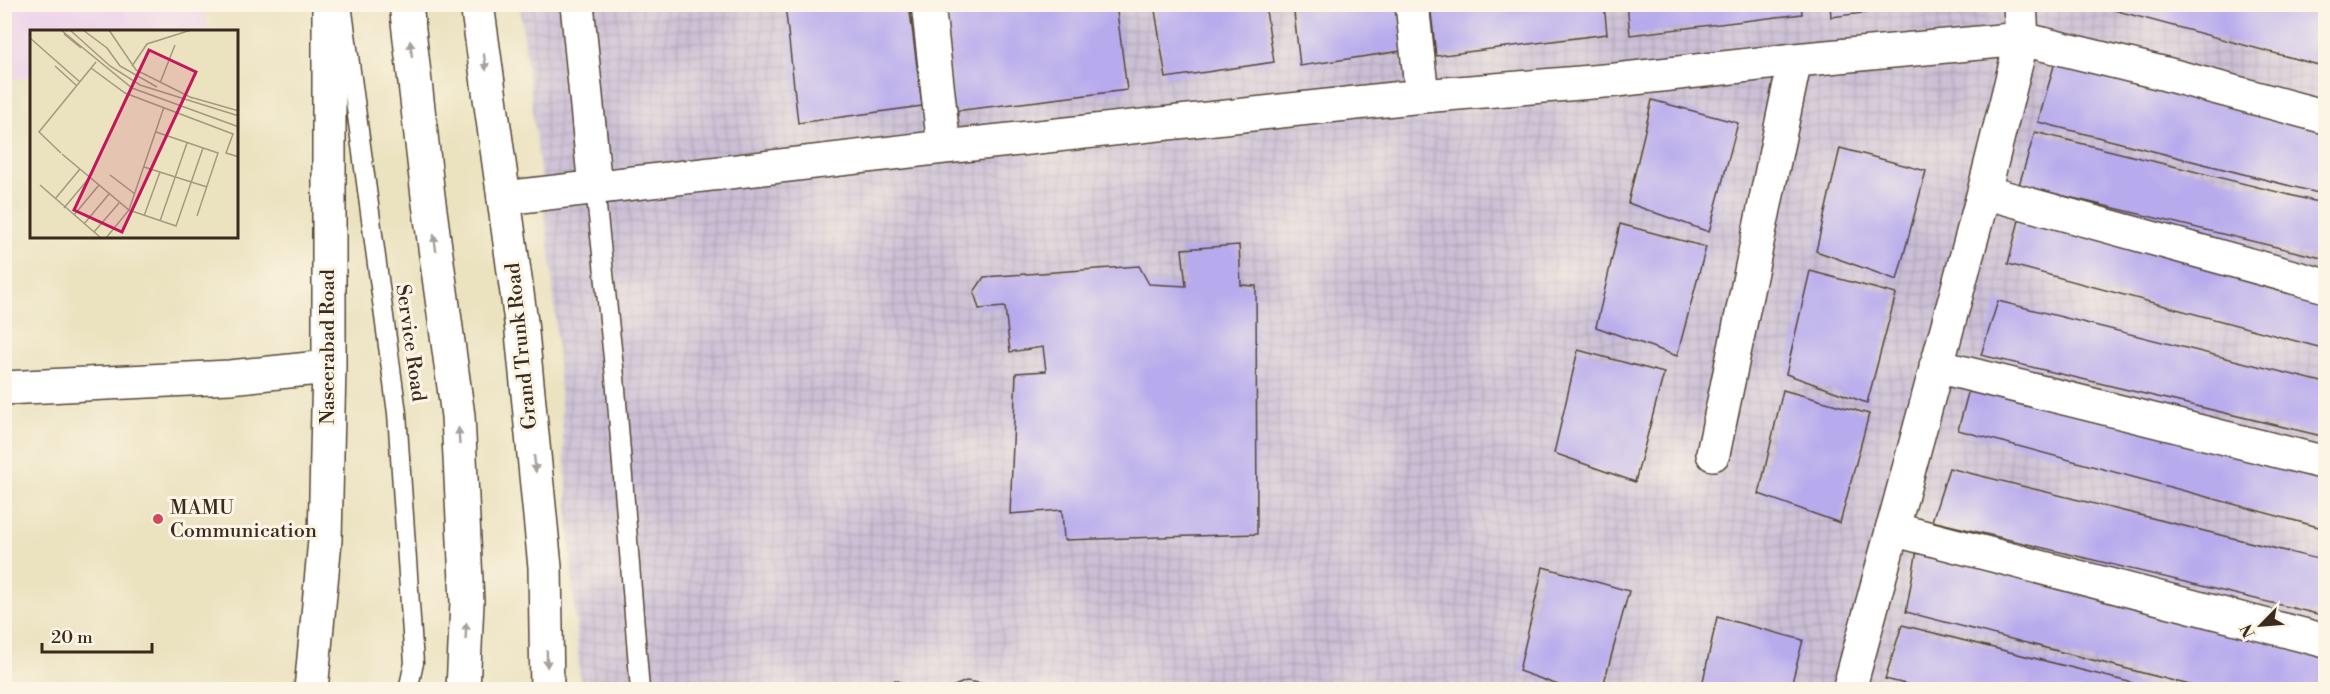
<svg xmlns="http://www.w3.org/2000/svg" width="2330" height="694" font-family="'Libre Bodoni',serif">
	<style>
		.built { fill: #ecd1ea }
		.industrial { fill: url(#industrial-grid) }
		.building { fill: #b7aaed }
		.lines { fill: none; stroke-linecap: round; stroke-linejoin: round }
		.lane-casing { stroke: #554636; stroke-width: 21 }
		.street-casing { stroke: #554636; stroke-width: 36 }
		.highway-casing { stroke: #554636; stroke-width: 36 }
		.lane { stroke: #fff; stroke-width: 18 }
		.street { stroke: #fff; stroke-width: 33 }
		.highway { stroke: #fff; stroke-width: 33 }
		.oneway { fill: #a79f9a }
		.poi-dot { fill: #d1495b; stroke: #fcf5e5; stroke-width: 2 }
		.labels { text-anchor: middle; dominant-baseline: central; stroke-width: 6; stroke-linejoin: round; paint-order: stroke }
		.street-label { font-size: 20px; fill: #3b2a1e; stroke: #fcf5e5 }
		.poi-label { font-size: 20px; fill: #3b2a1e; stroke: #fcf5e5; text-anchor: start }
		.inset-road { fill: none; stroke: #a5987f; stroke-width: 1.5 }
		.view { fill: #c2185b; fill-opacity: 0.15; stroke: #c2185b; stroke-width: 3 }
		.inset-edge { fill: none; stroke: #3b2a1e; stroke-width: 3 }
	</style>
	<defs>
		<pattern id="industrial-grid" width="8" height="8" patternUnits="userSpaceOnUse" patternTransform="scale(1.5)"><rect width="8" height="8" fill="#cbbfd5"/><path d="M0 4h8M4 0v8" fill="none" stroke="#afa4b6"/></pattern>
	</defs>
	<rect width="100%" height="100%" fill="#fcf5e5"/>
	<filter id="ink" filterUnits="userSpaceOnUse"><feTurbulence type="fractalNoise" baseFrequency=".0167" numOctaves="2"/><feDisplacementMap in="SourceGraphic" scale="12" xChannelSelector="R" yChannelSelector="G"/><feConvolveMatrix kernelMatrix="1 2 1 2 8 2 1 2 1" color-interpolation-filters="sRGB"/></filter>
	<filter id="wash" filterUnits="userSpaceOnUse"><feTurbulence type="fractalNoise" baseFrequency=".008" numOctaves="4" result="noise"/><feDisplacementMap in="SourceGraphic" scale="24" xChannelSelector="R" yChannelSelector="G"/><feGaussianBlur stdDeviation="1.35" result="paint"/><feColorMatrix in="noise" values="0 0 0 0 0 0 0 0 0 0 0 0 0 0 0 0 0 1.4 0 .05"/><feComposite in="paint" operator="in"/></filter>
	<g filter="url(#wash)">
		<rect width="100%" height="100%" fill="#ebe2c0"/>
		<path class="built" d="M4 5H205L207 31 32 32 31 77 5 80Z"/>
		<path class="industrial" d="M520 5H2325V689H580L552 272Z"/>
		<g id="blocks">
			<path class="building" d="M785 4H909L922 106 798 123Z
				M943 4H1116L1127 90 955 111Z
				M1154 4H1265L1274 62 1166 78Z
				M1293 4H1402L1408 50 1300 66Z
				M1430 4H1604L1607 34 1436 56Z
				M1627 4H1801L1802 14 1630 35Z
				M1830 4H1919V6L1831 17Z
				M2095 4H2326V67L2095 5Z
				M2055 62 2326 133V195L2038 122Z
				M1652 100 1738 123 1709 232 1628 203Z
				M2035 132 2326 204V259L2019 185Z
				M1840 148 1926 171 1897 280 1816 251Z
				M2020 216 2326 292V349L2008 264Z
				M1620 224 1706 247 1677 356 1596 327Z
				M1239 245 1241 285 1256 286 1257 534 1064 540 1062 510 1010 514 1016 373 1046 371 1043 347 1010 352 1005 307 979 309 974 292 984 277 1139 266 1149 284 1186 286 1182 249Z
				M1810 271 1896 294 1867 403 1786 374Z
				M1998 301 2326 383V437L1981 355Z
				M1578 350 1664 373 1635 482 1554 453Z
				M1971 382 2326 470V529L1958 430Z
				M1783 390 1869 414 1840 523 1759 494Z
				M1949 468 2326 561V616L1932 521Z
				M1918 544 2326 653V690H2209L1906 612Z
				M1543 567 1629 591 1602 690H1572L1519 671Z
				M1717 617 1803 640 1790 690H1701Z
				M1902 625 2157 689V690H1930L1885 679Z
				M895 680 919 689V690H894Z
				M966 681 1007 687 1006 690H945Z"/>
		</g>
	</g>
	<g filter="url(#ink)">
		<use href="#blocks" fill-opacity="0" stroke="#554636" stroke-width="1.5"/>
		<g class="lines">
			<g class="lane-casing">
				<path id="lane" d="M342 4 397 413 414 663 408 690
					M595 188 615 377 640 690"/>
			</g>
			<g class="street-casing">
				<path id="street" d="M577 4 595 188
					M928 4 944 147
					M1412 4 1422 96
					M1984 192 2326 286
					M504 198 944 147 1422 96 1616 80 1795 60 2022 39 2166 74 2326 117
					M1936 366 2326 463
					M4 388 230 377 329 367
					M1713 454 1795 60
					M1892 529 2326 641
					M311 690 325 540 329 367V4
					M1849 690 1984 192 2022 39 2020 4"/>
			</g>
			<g class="highway-casing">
				<path id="highway" d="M406 4 428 196 458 416 467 602 463 690
					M477 4 521 322 545 567 547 690"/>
			</g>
			<use href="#lane" class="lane"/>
			<use href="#street" class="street"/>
			<use href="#highway" class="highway"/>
		</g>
		<defs><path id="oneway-solid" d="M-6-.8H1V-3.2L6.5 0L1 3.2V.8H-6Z" transform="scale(1.5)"/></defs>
		<g class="oneway">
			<use href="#oneway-solid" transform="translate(411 49) rotate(-97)"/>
			<use href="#oneway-solid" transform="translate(485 62) rotate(82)"/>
			<use href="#oneway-solid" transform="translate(435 243) rotate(-98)"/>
			<use href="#oneway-solid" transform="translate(459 436) rotate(-93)"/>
			<use href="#oneway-solid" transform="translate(535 464) rotate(84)"/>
			<use href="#oneway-solid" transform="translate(466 631) rotate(-87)"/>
			<use href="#oneway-solid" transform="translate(547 659) rotate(89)"/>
		</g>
	</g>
	<circle class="poi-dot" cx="158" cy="519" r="6"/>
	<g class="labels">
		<g class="street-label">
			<text transform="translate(410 343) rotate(82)">Service Road</text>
			<text transform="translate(522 346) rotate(-96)">Grand Trunk Road</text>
			<text transform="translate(328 347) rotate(-90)">Naseerabad Road</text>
		</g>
		<g class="poi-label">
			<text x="170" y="508">MAMU<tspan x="170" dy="23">Communication</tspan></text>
		</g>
	</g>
	<g transform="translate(30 30)">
		<rect width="208" height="208" fill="#ebe2c0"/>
		<path class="inset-road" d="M31 0 102 58 209 97M40 0 80 36 110 55 209 86M53 0 77 18 90 36 127 57M79 0 106 40 162 68M34 4 51 18M0 8 50 52M25 36 47 56M102 36 117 14 161 0M61 38 95 63 203 104 196 123 209 127M130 53 145 15M160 67 209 81M126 102 188 123 167 186M31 123 9 102 66 32M32 124 99 180 146 196 173 118M114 137 177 157M80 145 105 164M10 155 71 208M25 169 50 139M34 178 60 147M44 185 69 155M114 186 130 142M130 191 157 113M54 194 79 164M64 202 89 173M76 208 99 180 134 77"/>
		<path class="view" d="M119 20 166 42 92 202 44 180Z"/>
		<rect width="208" height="208" class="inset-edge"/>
	</g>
	<rect width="2330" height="694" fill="none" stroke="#fcf5e5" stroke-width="24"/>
	<g transform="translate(2261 625) rotate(245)" stroke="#fcf5e5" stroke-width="4.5" paint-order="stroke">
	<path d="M0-4.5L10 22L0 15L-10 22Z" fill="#3b2a1e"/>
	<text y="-9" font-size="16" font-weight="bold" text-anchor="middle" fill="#3b2a1e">N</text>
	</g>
	<path d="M42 643v9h110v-9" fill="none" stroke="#3b2a1e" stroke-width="3"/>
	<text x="51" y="643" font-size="18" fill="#3b2a1e" stroke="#fcf5e5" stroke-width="4.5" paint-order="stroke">20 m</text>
</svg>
